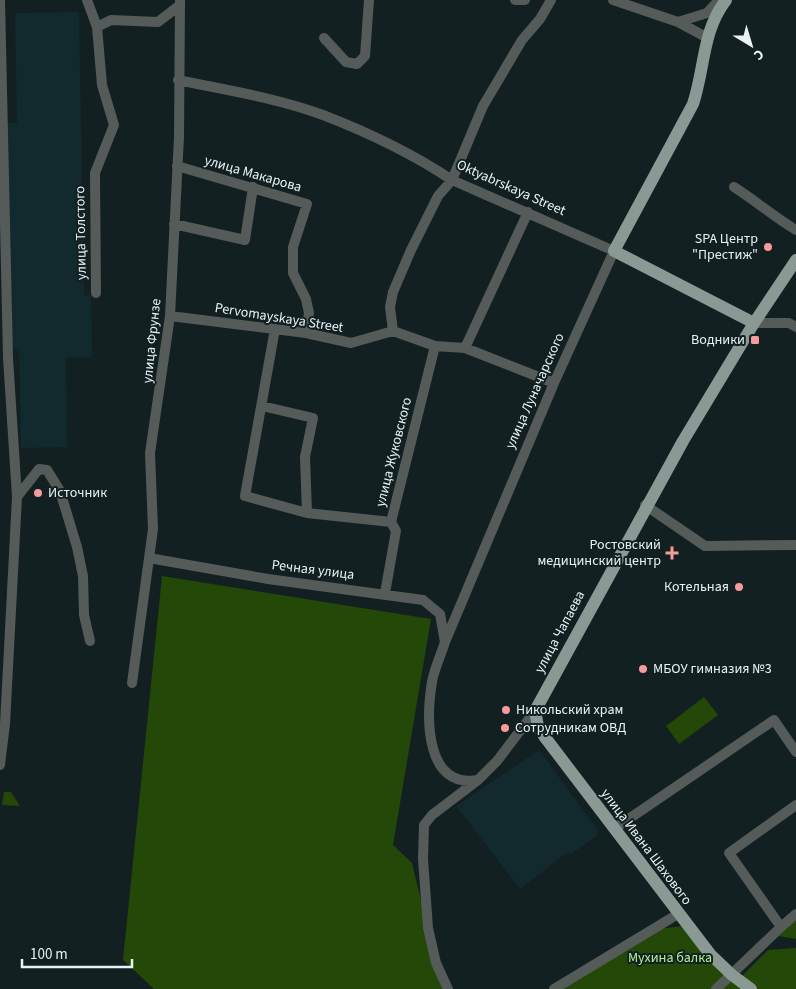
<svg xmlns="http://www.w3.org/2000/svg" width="796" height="989" font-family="'Source Sans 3',sans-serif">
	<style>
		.built { fill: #122a2d }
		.green { fill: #234807 }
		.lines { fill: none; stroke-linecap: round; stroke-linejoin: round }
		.minor { stroke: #545b58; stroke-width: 10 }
		.major { stroke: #8b9994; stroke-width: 12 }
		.poi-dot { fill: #f59b9b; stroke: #122022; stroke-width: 2 }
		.labels { text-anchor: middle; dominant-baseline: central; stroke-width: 4; stroke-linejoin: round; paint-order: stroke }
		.street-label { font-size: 14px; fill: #e9f2f3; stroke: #122022 }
		.poi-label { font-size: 14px; fill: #e9f2f3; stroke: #122022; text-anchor: end }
		.park-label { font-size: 14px; fill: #b1ef92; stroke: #122022 }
	</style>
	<rect width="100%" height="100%" fill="#122022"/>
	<path class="built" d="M79 12 84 295 91 296 92 357 66 358 67 447 21 448 19 349H12L5 123H17L15 13Z
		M539 750 598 830 597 836 571 854 568 852 520 889 456 806Z"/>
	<path class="green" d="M162 576 431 619 393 845 412 863 436 963 447 989H154L123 960Z
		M704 697 718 715 679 744 666 726Z
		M4 792H11L20 806 2 805Z
		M796 919V939L778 936Z
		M683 926 736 982 768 950 796 948V989H563L658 929Z"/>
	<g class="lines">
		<path class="minor" d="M87 0 97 27 102 85 114 125 95 173 96 293
			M515 0H525
			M613 0 678 22 706 37
			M678 22 707 13 719 0
			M97 27 111 20 158 22 180 5
			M324 38 346 62 357 64 365 56 369 0
			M178 80C226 90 277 98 323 115 367 132 413 154 452 180L614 251 554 383 445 642C441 655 434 669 432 682 426 718 425 789 478 780
			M177 166 307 204 293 247V273L306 299 309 313 306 333
			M734 187C756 201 774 217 796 230
			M174 224 245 240 253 187
			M170 316 306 333 351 343 393 331 435 346 465 348 554 383
			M754 323H789L796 327
			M275 329 245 496 307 513 391 522
			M393 331 390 307 393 292 411 250 438 196 452 180 483 106 522 40 540 19 551 0
			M465 348 528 212
			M262 406 313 418 305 457 307 513
			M17 497 39 469 47 470 60 491 77 547 83 576 84 615 90 641
			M645 505 705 546 796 545
			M149 558 268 579 423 600 440 614 445 642
			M385 593 396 531 391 522 435 346
			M132 683 153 529 150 453 170 316 179 137 180 0
			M0 765 5 724 17 497 8 358 0 0
			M614 829 774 720 796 752
			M781 927 796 914
			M448 989 436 963 428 928 423 859 424 825 432 815 478 780 497 761 535 711
			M554 989 678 914
			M716 989 781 927 729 853 796 805"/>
		<path class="major" d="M726 0C702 31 705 68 693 104L614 251 754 323
			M751 989 732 975 710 954 544 736 538 726 535 711 683 441 754 323 796 260"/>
	</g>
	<g class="poi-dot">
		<circle cx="768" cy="247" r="5"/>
		<rect x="750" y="335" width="10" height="10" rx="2.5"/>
		<circle cx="38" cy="493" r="5"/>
		<path d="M669.5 545.5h5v5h5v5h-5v5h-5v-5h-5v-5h5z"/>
		<circle cx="739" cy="587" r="5"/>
		<circle cx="643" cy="669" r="5"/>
		<circle cx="506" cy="710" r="5"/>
		<circle cx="505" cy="728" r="5"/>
	</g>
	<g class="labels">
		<g class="street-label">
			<text transform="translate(253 174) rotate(16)">улица Макарова</text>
			<text transform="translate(511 188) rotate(24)">Oktyabrskaya Street</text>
			<text transform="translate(81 233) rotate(-91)">улица Толстого</text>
			<text transform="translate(279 318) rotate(9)">Pervomayskaya Street</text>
			<text transform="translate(152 341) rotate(-84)">улица Фрунзе</text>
			<text transform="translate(535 391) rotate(-66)">улица Луначарского</text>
			<text transform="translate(394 452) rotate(-76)">улица Жуковского</text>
			<text transform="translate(313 570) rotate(7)">Речная улица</text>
			<text transform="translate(560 632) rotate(-62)">улица Чапаева</text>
			<text transform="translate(646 847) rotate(53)">улица Ивана Шахового</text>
		</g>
		<g class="poi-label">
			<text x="758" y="239">SPA Центр<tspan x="758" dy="16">"Престиж"</tspan></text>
			<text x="745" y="340">Водники</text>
			<text x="48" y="493" text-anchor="start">Источник</text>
			<text x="661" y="545">Ростовский<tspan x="661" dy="16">медицинский центр</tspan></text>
			<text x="729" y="587">Котельная</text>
			<text x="653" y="669" text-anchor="start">МБОУ гимназия №3</text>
			<text x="516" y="710" text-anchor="start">Никольский храм</text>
			<text x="515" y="728" text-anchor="start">Сотрудникам ОВД</text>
		</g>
		<g class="park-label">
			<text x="670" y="958">Мухина балка</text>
		</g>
	</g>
	<g transform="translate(751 45) rotate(142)" stroke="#122022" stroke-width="4" paint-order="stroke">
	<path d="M0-4L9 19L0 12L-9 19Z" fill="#e9f2f3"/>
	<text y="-8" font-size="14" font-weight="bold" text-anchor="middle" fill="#e9f2f3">С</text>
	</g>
	<path d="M22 959v8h110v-8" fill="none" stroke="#e9f2f3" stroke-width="2.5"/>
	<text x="30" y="959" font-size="15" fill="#e9f2f3" stroke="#122022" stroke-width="4" paint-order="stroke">100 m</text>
</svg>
